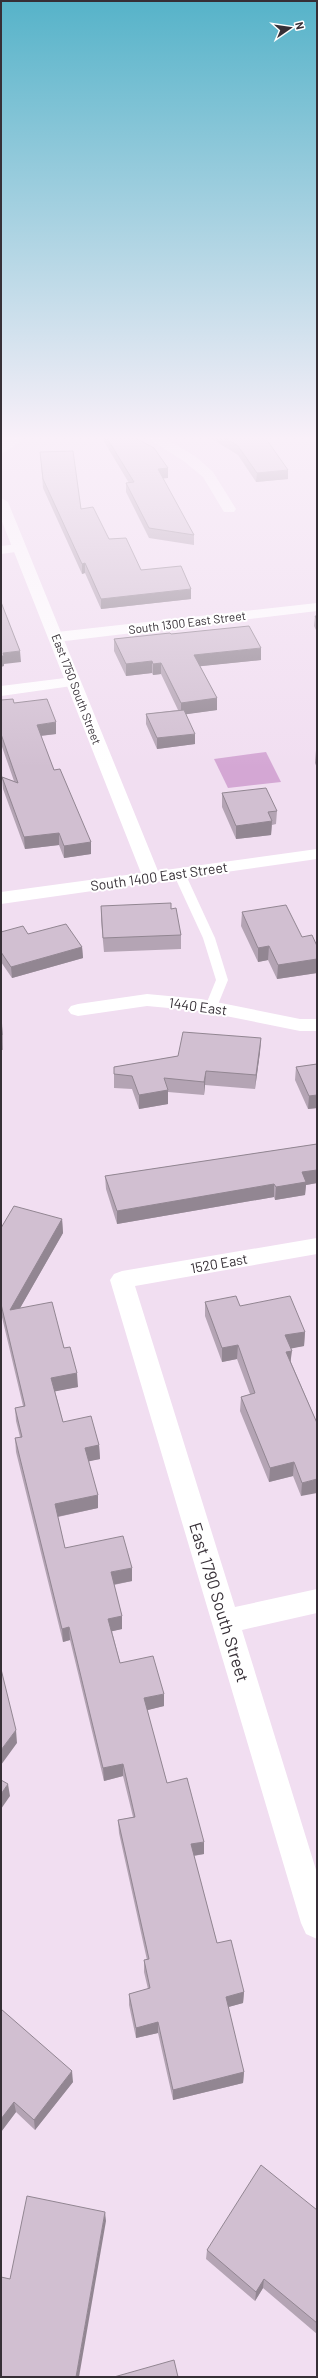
<svg xmlns="http://www.w3.org/2000/svg" width="318" height="2378" font-family="Barlow,sans-serif">
	<style>
		.green { fill: #d4a7d4 }
		.lines { fill: none; stroke-linecap: round; stroke-linejoin: round }
		.lane { fill: #fff; fill-rule: evenodd }
		.street { fill: #fff; fill-rule: evenodd }
		.secondary { fill: #fff; fill-rule: evenodd }
		.wall { fill: #b4a4b4 }
		.shaded-wall { fill: #928692 }
		.building { fill: #d1bfd1; stroke: #928692 }
		.labels { text-anchor: middle; dominant-baseline: central; stroke-width: 4; stroke-linejoin: round; paint-order: stroke }
		.far-street-label { font-size: 12px; fill: #362f36; stroke: #fff }
		.street-label { font-size: 14px; fill: #362f36; stroke: #fff }
		.near-street-label { font-size: 17px; fill: #362f36; stroke: #fff }
	</style>
	<rect width="100%" height="100%" fill="#f1def1"/>
	<path class="green" d="M266 752 281 782 228 788 214 759Z"/>
	<g class="lines">
		<path class="lane" d="M179 870 185 873 215 938 228 980 217 1007 211 1011 205 1007 216 980 203 938 173 873Z"/>
		<path class="street" d="M143 435H158L195 456 213 472 236 509 234 512H224L203 477 185 462Z
			M18 544 23 545 25 548 23 551 1 554V546Z
			M317 603V611L57 642 49 637 57 632Z
			M73 677 79 679 81 682 79 685 1 696V686Z
			M147 994 201 999 300 1019H317V1031H300L201 1011 147 1006 78 1016 71 1014 68 1010 71 1006 78 1004Z
			M317 1238V1254L135 1286 235 1607 317 1589V1613L242 1630 317 1873V1939L306 1934 301 1923 110 1280 114 1274 122 1271Z"/>
		<path class="secondary" d="M12 435H27C24 439 5 453 1 454V442Z
			M1 498 8 502 158 871 317 849V859L1 904V892L141 873 1 519Z"/>
	</g>
	<path class="wall" d="M100 435H130L168 468V478H163L194 535V545L149 538 126 492V483H129Z
		M206 435H263L288 479 256 482 238 455Z
		M40 452 81 509 109 539 141 570 191 599 101 609 85 573 82 574 43 488Z
		M315 616H317V632L314 626Z
		M171 634 261 660 200 666 217 698V710L186 714 195 744 157 749 146 724V714L178 710 161 674 153 675 152 673 126 676 114 651V639Z
		M1 700 14 703 56 734 41 736 54 770 91 842V854L64 858 59 845 25 849 3 789 2 777 14 781 1 744Z
		M316 750H317V768L315 763Z
		M222 793 277 811 276 824 272 825 271 835 236 839 222 807Z
		M101 906 171 909 181 935V949L104 952 101 920Z
		M242 912 302 937 317 946V973L277 979 268 960 258 962 241 926Z
		M1 932 28 934 82 947 83 958 12 978 1 962Z
		M1 1003 3 1050H1Z
		M261 1038 260 1052 255 1089 205 1085 204 1095 168 1092V1104L139 1109 132 1089 114 1088V1067L178 1056Z
		M317 1064V1108L308 1109 295 1080 296 1067Z
		M317 1144V1183L306 1185 305 1195 275 1200 274 1197 117 1224 106 1189 105 1176Z
		M62 1219 63 1233 20 1308 64 1348 78 1387 55 1391 63 1422 99 1445 100 1459 88 1461 98 1508 58 1517 65 1548 132 1581 114 1585 122 1616V1629L112 1631 120 1663 164 1706 147 1710 167 1783 204 1854 194 1856 217 1943 244 1992 243 2003 228 2007 244 2072 243 2083 173 2100 158 2033 136 2038 129 2005V1994L148 1989 144 1972V1960H147L119 1833 118 1820 133 1817 123 1776 104 1781 70 1640 63 1642 16 1452 15 1438 20 1437 16 1421 15 1408 23 1406 1 1313V1228Z
		M205 1302 240 1306 305 1332 304 1346 290 1348 291 1362 317 1423 301 1496 293 1476 269 1482 240 1411 241 1397 250 1394 237 1359 222 1362 205 1316Z
		M1 2009 73 2082 35 2130 16 2112 1 2132Z
		M317 2210V2334L263 2288 255 2301 206 2259 207 2250Z"/>
	<path class="shaded-wall" d="M168 468V478L158 479V469Z
		M288 470V479L256 482 257 473Z
		M85 563V573L82 574V564Z
		M191 589V599L101 609V599Z
		M261 648V660L193 667 194 655Z
		M20 651 21 662 4 664V666L1 667V656L3 653Z
		M152 661V673L126 676V664Z
		M161 663V674L153 675V664Z
		M217 698V710L181 715V703Z
		M56 722V734L38 736 37 725Z
		M195 734V744L157 749V738Z
		M272 821 271 835 236 839V826Z
		M59 833V845L25 849 24 837Z
		M91 842V854L64 858V846Z
		M269 946 268 960 258 962V948Z
		M82 947 83 958 12 978 11 967Z
		M317 959V973L277 979 278 965Z
		M1 1003 3 1050 2 1035Z
		M261 1038 260 1052 255 1089 256 1075Z
		M206 1071 205 1085 204 1095V1082Z
		M168 1090V1104L139 1109V1095Z
		M317 1095V1108L308 1109 309 1096Z
		M317 1170V1183L306 1185 305 1195 275 1200 276 1187 302 1172Z
		M274 1184V1197L117 1224V1211Z
		M62 1219 63 1233 11 1324 10 1310Z
		M305 1332 304 1346 284 1350 285 1335Z
		M238 1345 237 1359 222 1362V1348Z
		M292 1351 290 1365 286 1352Z
		M77 1373 78 1387 52 1392 51 1378Z
		M99 1445 100 1459 86 1462 85 1448Z
		M294 1462 293 1476 269 1482 270 1468Z
		M317 1479V1493L301 1496 302 1483Z
		M98 1495V1508L56 1517 55 1504Z
		M132 1568V1581L111 1585V1572Z
		M122 1616V1629L109 1632 108 1619Z
		M69 1627 70 1640 63 1642 62 1629Z
		M164 1694V1706L144 1711V1698Z
		M16 1730 17 1743 1 1765V1750Z
		M123 1764V1776L104 1781 103 1768Z
		M8 1784 10 1796 1 1809V1794Z
		M204 1842V1854L191 1856V1844Z
		M244 1992 243 2003 225 2008 226 1997Z
		M158 2022V2033L136 2038V2028Z
		M72 2071 73 2082 35 2130 34 2120Z
		M244 2072 243 2083 173 2100V2090Z
		M14 2102 16 2112 1 2132V2119Z
		M105 2212 106 2221 79 2377H76Z
		M264 2279 263 2288 255 2301 256 2292Z"/>
	<path class="building" d="M105 435H130L154 448 168 468 158 469 194 535 149 528 126 483 134 482Z
		M221 435H263L264 436 288 470 257 473 238 446Z
		M73 451 81 509 93 507 109 539 126 538 141 570 181 566 191 589 101 599 85 563 82 564 43 479 40 452Z
		M1 602 20 651 3 653 4 656H1Z
		M315 616H317V620Z
		M249 626 261 648 194 655 217 698 181 703 161 663 153 664 152 661 126 664 114 639 170 633 171 634Z
		M13 699 14 703 47 699 56 722 37 725 54 770 60 769 91 842 64 846 59 833 24 837 2 777 18 783 1 734V700Z
		M184 710 195 734 157 738 146 714Z
		M266 788 277 811 268 812 272 821 236 826 222 793Z
		M171 903V909L176 908 181 935 103 938 101 906Z
		M286 905 302 937 312 935 317 946V959L278 965 269 946 258 948 242 912Z
		M66 924 82 947 11 967 1 952V932L23 926 28 934Z
		M1 1011 2 1035 1 1036Z
		M183 1032 261 1038 256 1075 206 1071 204 1082 164 1078 168 1090 139 1095 132 1076 114 1074V1067L178 1056Z
		M317 1064V1095L309 1096 296 1067Z
		M317 1144V1170L302 1172 306 1182 276 1187 274 1184 117 1211 105 1176Z
		M14 1206 62 1219 10 1310 52 1302 64 1348 70 1347 77 1373 51 1378 63 1422 91 1416 99 1445 85 1448 98 1495 55 1504 65 1548 123 1536 132 1568 111 1572 122 1616 108 1619 120 1663 153 1656 164 1694 144 1698 167 1783 187 1778 204 1842 191 1844 217 1943 231 1940 244 1992 226 1997 244 2072 173 2090 158 2022 136 2028 129 1994 150 1988 144 1960 149 1959 118 1820 135 1817 123 1764 103 1768 69 1627 62 1629 15 1438 22 1437 15 1408 25 1406 1 1304V1228Z
		M236 1296 240 1306 290 1296 305 1332 285 1335 292 1351 286 1352 317 1423V1479L302 1483 294 1462 270 1468 241 1397 255 1393 238 1345 222 1348 205 1302Z
		M1 1669 16 1730 1 1750Z
		M1 1780 8 1784 1 1794Z
		M1 2009 72 2071 34 2120 14 2102 1 2119Z
		M261 2165 317 2210V2323L264 2279 256 2292 207 2250Z
		M27 2196 105 2212 76 2377H1V2277L10 2279Z
		M174 2360 178 2377H114Z"/>
	<linearGradient id="sky" x2="0" y2="1"><stop stop-color="#56b3c9"/><stop offset="0.57" stop-color="#f9f0f9"/><stop offset="1" stop-color="#f9f0f9" stop-opacity="0"/></linearGradient>
	<rect width="318" height="768" fill="url(#sky)"/>
	<g class="labels">
		<g class="far-street-label">
			<text transform="translate(187 622) rotate(-7)">South 1300 East Street</text>
			<text transform="translate(77 689) rotate(69)">East 1750 South Street</text>
		</g>
		<g class="street-label">
			<text transform="translate(159 876) rotate(-8)">South 1400 East Street</text>
			<text transform="translate(198 1006) rotate(8)">1440 East</text>
			<text transform="translate(219 1263) rotate(-10)">1520 East</text>
		</g>
		<g class="near-street-label">
			<text transform="translate(220 1602) rotate(73)">East 1790 South Street</text>
		</g>
	</g>
	<rect width="318" height="2378" fill="none" stroke="#362f36" stroke-width="4"/>
	<g transform="translate(290 28) rotate(77)" stroke="#ffffff" stroke-width="3" paint-order="stroke">
	<path d="M0-3L7 15L0 10L-7 15Z" fill="#362f36"/>
	<text y="-6" font-size="11" font-weight="bold" text-anchor="middle" fill="#362f36">N</text>
	</g>
</svg>
